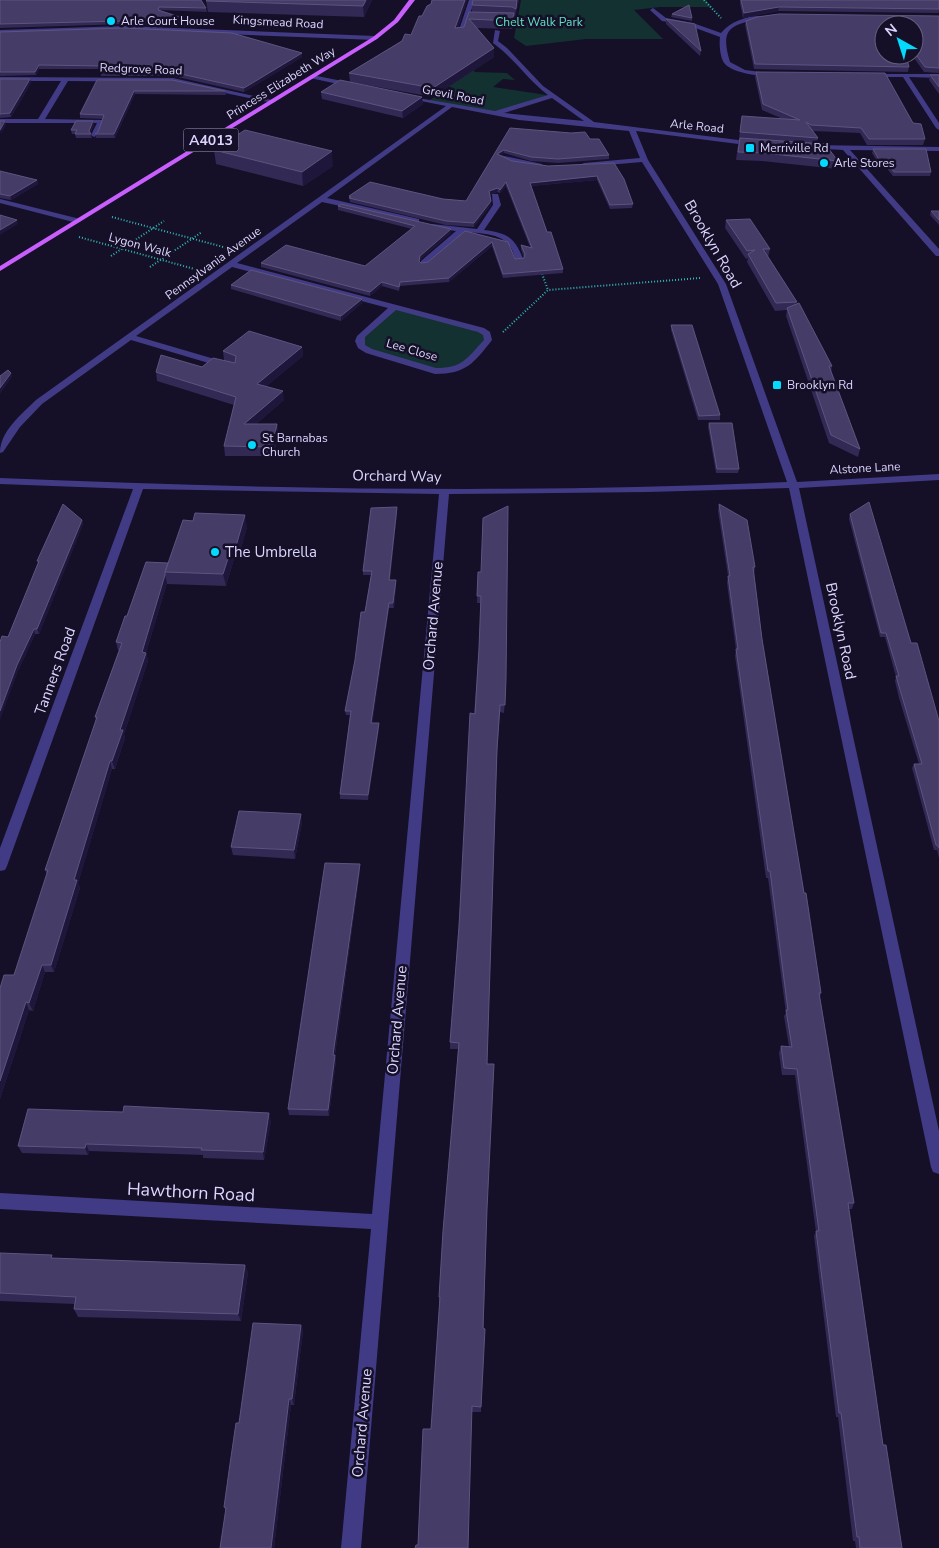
<svg xmlns="http://www.w3.org/2000/svg" width="939" height="1548" font-family="'Nunito Sans',sans-serif">
	<style>
		.green { fill: #133131 }
		.lines { fill: none; stroke-linecap: round; stroke-linejoin: round }
		.path { stroke: #30b9b6; stroke-width: 2; stroke-dasharray: 1 2; stroke-linecap: butt }
		.minor { fill: #413b86; fill-rule: evenodd }
		.major { fill: #c95efe; fill-rule: evenodd }
		.wall { fill: #332955 }
		.shaded-wall { fill: #1f173b }
		.building { fill: #453c67; stroke: #5d547f }
		.poi-dot { fill: #03dbfe; stroke: #151027; stroke-width: 2 }
		.labels { text-anchor: middle; dominant-baseline: central; stroke-width: 5; stroke-linejoin: round; paint-order: stroke }
		.far-poi-label { font-size: 12px; fill: #dcd6ff; stroke: #151027; text-anchor: start }
		.far-street-label { font-size: 12px; fill: #dcd6ff; stroke: #151027 }
		.far-park-label { font-size: 12px; fill: #61e0c5; stroke: #151027 }
		.shield { fill: #151027; stroke: #a09bbe; stroke-width: 1 }
		.shield-label { font-size: 14px; font-weight: bold; fill: #dcd6ff }
		.street-label { font-size: 15px; fill: #dcd6ff; stroke: #151027 }
		.poi-label { font-size: 15px; fill: #dcd6ff; stroke: #151027; text-anchor: start }
		.near-street-label { font-size: 18px; fill: #dcd6ff; stroke: #151027 }
	</style>
	<rect width="100%" height="100%" fill="#151027"/>
	<path class="green" d="M521 0H706L712 7H660L634 10 663 39H586L526 46 514 38Z
		M460 55 475 72 507 73 515 80 503 79 493 87 553 96 492 114 428 101 451 87 437 84Z
		M394 307 476 329 488 337 464 366 447 371 369 351 360 338Z"/>
	<g class="lines">
		<path class="path" d="M704 0 721 18
			M112 217 227 248
			M79 237 198 270
			M111 256 164 221
			M150 267 202 232
			M541 271 548 290
			M503 332 548 290 700 278"/>
		<path class="minor" d="M469 0H475L462 35 457 36Z
			M653 8 666 18 693 23 721 33C730 21 749 15 764 16V18C732 25 719 26 730 62L745 70 775 74C766 79 733 73 725 64 720 59 719 44 720 37L690 26 662 21 650 10Z
			M125 26 375 36 378 38 375 40 125 30 0 34V30Z
			M495 30 500 31 498 41 507 48 543 86 594 122 754 142 758 144 754 146 636 131 648 160 726 284 797 482 939 474V480L799 488 939 1131V1174L933 1172 931 1167 789 488 648 492 449 494 361 1548H341L371 1229 0 1209V1193L372 1214 439 494 143 489 7 866 5 870 0 871V848L133 489 0 484V478C262 489 525 494 787 482L718 284 642 162 584 167 580 165 584 163 640 158 629 131 519 120 452 107 327 198 419 219V223L322 202 237 263 484 328 490 332 492 340C474 363 466 374 435 374L366 353 358 348 355 341 357 336 388 308 232 267 136 336 228 363V367H222L131 340 42 404 20 427 3 452 0 453C0 431 21 415 36 400L446 106 406 98V96L495 111 548 95C528 80 514 58 493 43ZM552 98 584 121 504 113ZM396 310 478 332 483 335 484 340C467 358 463 368 436 368L372 349 365 345V337Z
			M870 74H939V78L909 77 939 123V130L936 128 903 77H872L869 75Z
			M312 75 352 83 355 85 352 87 310 78V76Z
			M0 77 173 78 276 101 273 103 173 82 68 81 45 119 103 120 97 135 94 137 91 135 97 123H0V119H38L61 81H0Z
			M812 145 939 147V151L850 150 939 249V256H936L843 150 810 148 808 147Z
			M500 155 542 164 543 166 539 168 500 159Z
			M492 194H498L501 205 484 230C507 233 515 237 523 259L522 261H516C514 256 513 250 510 246 501 233 478 233 464 232L427 265H421V261L456 231 432 228V224L477 229 493 205Z
			M0 199 80 219 81 221 77 223 0 203Z"/>
		<path class="major" d="M409 0H415L398 22 377 39 0 271V266L373 37 394 20Z"/>
	</g>
	<path class="wall" d="M0 0 206 8 207 12 159 10 202 24V27L125 24 0 28Z
		M372 0 364 17 208 12 206 1Z
		M432 0H467L458 28 464 27 472 12V5L473 0H519L515 17 514 16V22L512 29 477 28 494 57 433 97 350 82 349 73 411 35 431 4Z
		M740 0H939V13L778 11 743 18 740 3Z
		M672 14 692 18V21L671 17Z
		M939 16V73L924 72 912 55H914V25H884L909 67 908 72 754 69 745 25 746 21Z
		M666 19 701 51 700 56 666 24Z
		M0 32 302 57 244 92 173 76H101V72L102 69H39L36 75 0 76Z
		M756 72 913 123 925 139 923 145H867L860 133 812 131 818 138 817 143 838 161 837 169 762 161 736 160 742 116 783 119 762 110 755 77Z
		M930 75H939V94L929 80Z
		M0 79H30L31 83 11 117 0 118Z
		M97 80 225 91 226 95 135 94 115 138H96L95 134 98 132 103 119 80 118V114Z
		M321 92 422 97 423 104 403 118 322 99Z
		M94 125 90 133 92 138H76L75 134H72L71 130Z
		M510 128 590 139 609 155V159L558 163 531 161 504 153 500 155 512 161 548 166 614 163 633 204 632 208 610 209 597 180 531 186 547 232 563 269V273L503 278 492 246 449 282 400 286 399 291 382 286 370 296 261 267V263L365 266 412 229 338 210V206L451 233 420 260V262L421 263 428 262 465 231 508 242 515 259 524 258 521 249V245L530 247 506 186 500 193 497 192 490 195 491 205 474 227 446 225 350 202 349 196 443 199 466 201Z
		M873 149 931 172 930 176H893L885 166H880L872 153Z
		M214 150 333 166 303 186 216 164Z
		M0 171 37 180 38 184 11 200 0 198Z
		M931 211H939V225L930 215Z
		M726 220 770 249 768 257 797 302 796 304 832 366 831 372 860 449 858 457 829 443 786 316 787 310 775 311 747 262 748 258 746 259 725 228Z
		M231 285 362 299V303L341 321 231 289Z
		M671 325 720 415V420H698L671 330Z
		M302 347 303 356 266 386 284 400 256 424H277L278 434 274 456H225L224 446 234 405 157 381 156 372 202 367 224 360 223 351Z
		M709 423 739 469 738 473H716L708 427Z
		M719 504 755 567 754 574 762 639 804 893 821 993 820 997 854 1203 852 1209H849L883 1445 902 1548H856L855 1541H853L838 1417H836L814 1236 816 1232 795 1075H782L779 1053 781 1046 789 1047 784 1016 786 1013 768 878H766L735 656 736 650 727 583 728 576 718 511Z
		M397 507V512L390 580 396 584 394 608H389L372 723 379 728 368 800 340 799V794L350 715H346L345 711 365 612 371 575H363V571Z
		M850 514 911 643 939 721V858L937 850H934L912 768 914 764H919L899 698 895 681 896 677 885 637H880L849 519Z
		M82 520 83 524 39 634H35L19 669 8 637 38 563 37 561Z
		M247 527 238 559H234L226 586 167 584V583L146 653 148 661 124 734 125 738 115 769H112L78 883 80 888 54 972H45L33 1011 29 1010 0 1099V988L14 975 47 875 45 870 96 720 95 717 119 650H118L116 642 127 616 168 563Z
		M478 572 506 686 504 713 500 712 497 756 487 1064V1215L481 1412H472L418 1545 431 1429 440 1303H439V1297L458 1049H450V1042L479 648 481 603H477Z
		M302 822 295 859 233 855 231 847Z
		M360 864V870L335 1055 336 1061 329 1116 289 1115 288 1109Z
		M271 1121 264 1160 203 1158V1155L89 1151 88 1155 22 1153 18 1146Z
		M0 1253 54 1258 245 1265 248 1273 241 1321 78 1317 74 1309 75 1304 0 1301Z
		M301 1325 303 1331 294 1405H291L274 1548H220L226 1511 224 1507 239 1423Z"/>
	<path class="shaded-wall" d="M366 0H372L364 17 363 6Z
		M465 0H467L455 37V28Z
		M517 0H519L515 17 516 9Z
		M779 7 778 11 743 18 744 13Z
		M514 13V22L512 29V21Z
		M494 48V57L433 97V88Z
		M302 53V57L244 92V88Z
		M39 65V69L36 75 35 72Z
		M30 79 31 83 11 117 10 113Z
		M134 91 135 94 115 138 114 134Z
		M422 97 423 104 403 118 402 111Z
		M5 121 6 125 1 134 0 130Z
		M93 121 94 125 89 134V131Z
		M504 150V153L497 158V154Z
		M332 151 333 166 303 186 302 172Z
		M597 176V180L529 186 530 183Z
		M37 180 38 184 11 200 10 196Z
		M506 182V186L500 193V190Z
		M498 188 497 192 489 195V191Z
		M491 201V205L474 227V223Z
		M17 220 18 224 0 235V230Z
		M451 229V233L420 260 419 265 420 256Z
		M492 242V246L449 282V278Z
		M382 282V286L370 296V292Z
		M362 299V303L341 321V316Z
		M302 347 303 356 259 393 257 384Z
		M11 373 12 377 0 394V388Z
		M283 391 284 400 245 433 244 424Z
		M277 424 278 434 274 456 272 447Z
		M397 507V512L389 584V580Z
		M245 515 247 527 238 559 236 546Z
		M82 520 83 524 39 634 37 629Z
		M232 546 234 559 226 586 223 574Z
		M165 575 167 583 146 653 148 661 124 734 125 738 115 769 112 761 120 730 142 652Z
		M396 580V584L394 608 393 603Z
		M389 603V608L372 728 371 723Z
		M34 629 35 634 19 669 0 720V711L17 665Z
		M379 723V728L368 800V795Z
		M110 761 112 769 78 883 80 888 54 972 51 965 74 880Z
		M301 814 302 822 295 859 294 850Z
		M360 864V870L334 1061 333 1055Z
		M42 965 45 972 33 1011 29 1003Z
		M26 1002 29 1010 0 1099V1081Z
		M335 1055 336 1061 329 1116 328 1110Z
		M269 1113 271 1121 264 1160 263 1152Z
		M86 1144 89 1151 88 1155 85 1148Z
		M245 1265 248 1273 241 1321 238 1314Z
		M301 1325 303 1331 294 1405 292 1399Z
		M289 1399 291 1405 274 1548H271Z"/>
	<path class="building" d="M0 0H201L206 8 159 7 158 10 202 24 124 21 0 24Z
		M207 0H366L363 6 206 1Z
		M432 0H465L455 28 464 27 469 12 514 13 512 21 469 19 494 48 433 88 349 73 402 41 405 34 411 35 419 16H422L427 6 431 4Z
		M473 0H517L516 9 512 7 472 5Z
		M741 0H939V9L779 7 744 13Z
		M689 5 692 18 672 14Z
		M779 14 939 16V68L925 67 914 52V25H884V55H906L909 67 755 64 746 21 757 17Z
		M666 19 695 24 701 51Z
		M124 28 232 33 302 53 244 88 172 72H101L104 66 39 65 35 72H0V32Z
		M756 72 885 73 913 123 921 124 925 139H869L861 128 811 125 806 122 818 138 740 132 742 116 800 120 763 104Z
		M930 75H939V87Z
		M0 79H30L10 113 0 114Z
		M97 80H172L225 91H134L114 134H95L98 132 104 115 80 114Z
		M340 80 422 97 402 111 321 92Z
		M0 121H5L0 130Z
		M76 121H93L89 131 91 134H75L77 130H71Z
		M510 128 571 133 585 132 590 139H599L609 155 558 159 531 157 504 150 497 154 512 161 548 166 614 163 624 179 633 204 610 205 597 176 530 183 547 232H551L563 269 503 274 492 242 449 278 400 282 399 287 382 282 370 292 261 263 286 245 365 266 415 226 338 206 341 204 451 229 420 256 419 261 421 263 428 262 465 231 508 242 515 259 524 258 525 254 521 245 532 248 506 182 500 190 498 188 489 191 491 201 474 223 446 221 349 198 351 197 349 196 370 182 443 199 466 201Z
		M245 130 332 151 302 172 214 150Z
		M740 138 825 144 838 161 764 153 738 152Z
		M873 149H926L931 172H894L886 162 881 163Z
		M0 171 37 180 10 196 0 194Z
		M931 211H939V220Z
		M0 215 17 220 0 230Z
		M750 219 770 249H763L797 302 776 303 748 254 755 250 747 251 726 220Z
		M251 270 362 299 341 316 231 285Z
		M799 303 832 366H829L860 449 831 435 787 308Z
		M671 325H692L720 415 699 416Z
		M249 331 302 347 257 384 283 391 244 424H277L272 447 224 446 236 397 156 372 161 355 202 367 213 358 235 363 236 356 223 351Z
		M8 370 11 373 0 388V376Z
		M709 423H732L739 469H717Z
		M869 502 911 643H917L939 721V848L938 846 936 845 914 764H922L901 693 896 676H899L886 633H881L850 514Z
		M63 504 82 520 37 629H34L17 665 0 711V642L2 636 8 637 39 561H37Z
		M719 504 747 520 755 567H753L762 639 804 893H806L821 993H819L854 1203H848L883 1445H886L902 1548H860L859 1537H857L841 1413H839L816 1231H819L797 1069 784 1068 781 1046 792 1047 786 1010H788L770 871H768L736 649H738L728 576H730Z
		M508 506 506 678 505 705H500L497 749 487 1064H494L487 1209 483 1328 485 1329 481 1407 472 1406 468 1548H415L416 1545H418L423 1429H431L440 1297H439L443 1231 459 1043 450 1042 459 927 470 713 475 714 479 648 481 596H477L478 572H481L483 518Z
		M397 507 389 580H396L393 603H389L371 723H379L368 795 340 794 351 711H345L355 660 361 612H365L372 571H363L371 508Z
		M195 513 245 515 236 546H232L223 574 165 572 183 520 193 521Z
		M146 562 168 563 165 572V575L142 652 146 653 120 730H123L112 761H110L74 880H77L51 965H42L29 1003 26 1002 0 1081V988L4 975H14L48 870H45L97 717H95L122 643 116 642 125 616H127Z
		M239 811 301 814 294 850 231 847Z
		M325 863 360 864 333 1055H335L328 1110 288 1109Z
		M124 1106 269 1113 263 1152 201 1150 202 1148 86 1144 85 1148 18 1146 28 1109 123 1112Z
		M0 1253 52 1255 51 1258 245 1265 238 1314 74 1309 76 1297 0 1293Z
		M253 1323 301 1325 292 1399H289L271 1548H220L226 1508 224 1507 230 1464 236 1423H239Z"/>
	<g class="poi-dot">
		<circle cx="111" cy="21" r="5"/>
		<rect x="745" y="143" width="10" height="10" rx="2.5"/>
		<circle cx="824" cy="163" r="5"/>
		<rect x="772" y="380" width="10" height="10" rx="2.5"/>
		<circle cx="252" cy="445" r="5"/>
		<circle cx="215" cy="552" r="5"/>
	</g>
	<g class="labels">
		<g class="far-poi-label">
			<text x="121" y="21">Arle Court House</text>
			<text x="760" y="148">Merriville Rd</text>
			<text x="834" y="163">Arle Stores</text>
			<text x="787" y="385">Brooklyn Rd</text>
			<text x="262" y="438">St Barnabas<tspan x="262" dy="14">Church</tspan></text>
		</g>
		<g class="far-street-label">
			<text transform="translate(278 22) rotate(3)">Kingsmead Road</text>
			<text transform="translate(141 69) rotate(2)">Redgrove Road</text>
			<text transform="translate(281 83) rotate(-32)">Princess Elizabeth Way</text>
			<text transform="translate(453 95) rotate(11)">Grevil Road</text>
			<text transform="translate(697 126) rotate(6)">Arle Road</text>
			<text transform="translate(140 245) rotate(15)">Lygon Walk</text>
			<text transform="translate(213 263) rotate(-36)">Pennsylvania Avenue</text>
			<text transform="translate(412 350) rotate(16)">Lee Close</text>
			<text transform="translate(865 468) rotate(-3)">Alstone Lane</text>
		</g>
		<g class="far-park-label">
			<text x="539" y="22">Chelt Walk Park</text>
		</g>
		<rect class="shield" x="183.5" y="128.5" width="55" height="23" rx="4"/>
		<g class="shield-label">
			<text x="211" y="140">A4013</text>
		</g>
		<g class="street-label">
			<text transform="translate(713 244) rotate(60)">Brooklyn Road</text>
			<text transform="translate(397 476) rotate(1)">Orchard Way</text>
			<text transform="translate(433 616) rotate(-85)">Orchard Avenue</text>
			<text transform="translate(841 631) rotate(78)">Brooklyn Road</text>
			<text transform="translate(55 671) rotate(-70)">Tanners Road</text>
			<text transform="translate(397 1020) rotate(-85)">Orchard Avenue</text>
			<text transform="translate(362 1423) rotate(-85)">Orchard Avenue</text>
		</g>
		<g class="poi-label">
			<text x="225" y="552">The Umbrella</text>
		</g>
		<g class="near-street-label">
			<text transform="translate(191 1192) rotate(3)">Hawthorn Road</text>
		</g>
	</g>
	<g transform="translate(899 40) rotate(321)"><circle r="24" fill="#151027" stroke="#655f7d"/>
	<path d="M0-4L9 19L0 12L-9 19Z" fill="#03dbfe"/>
	<text y="-8" font-size="14" font-weight="bold" text-anchor="middle" fill="#dcd6ff">N</text>
	</g>
</svg>
